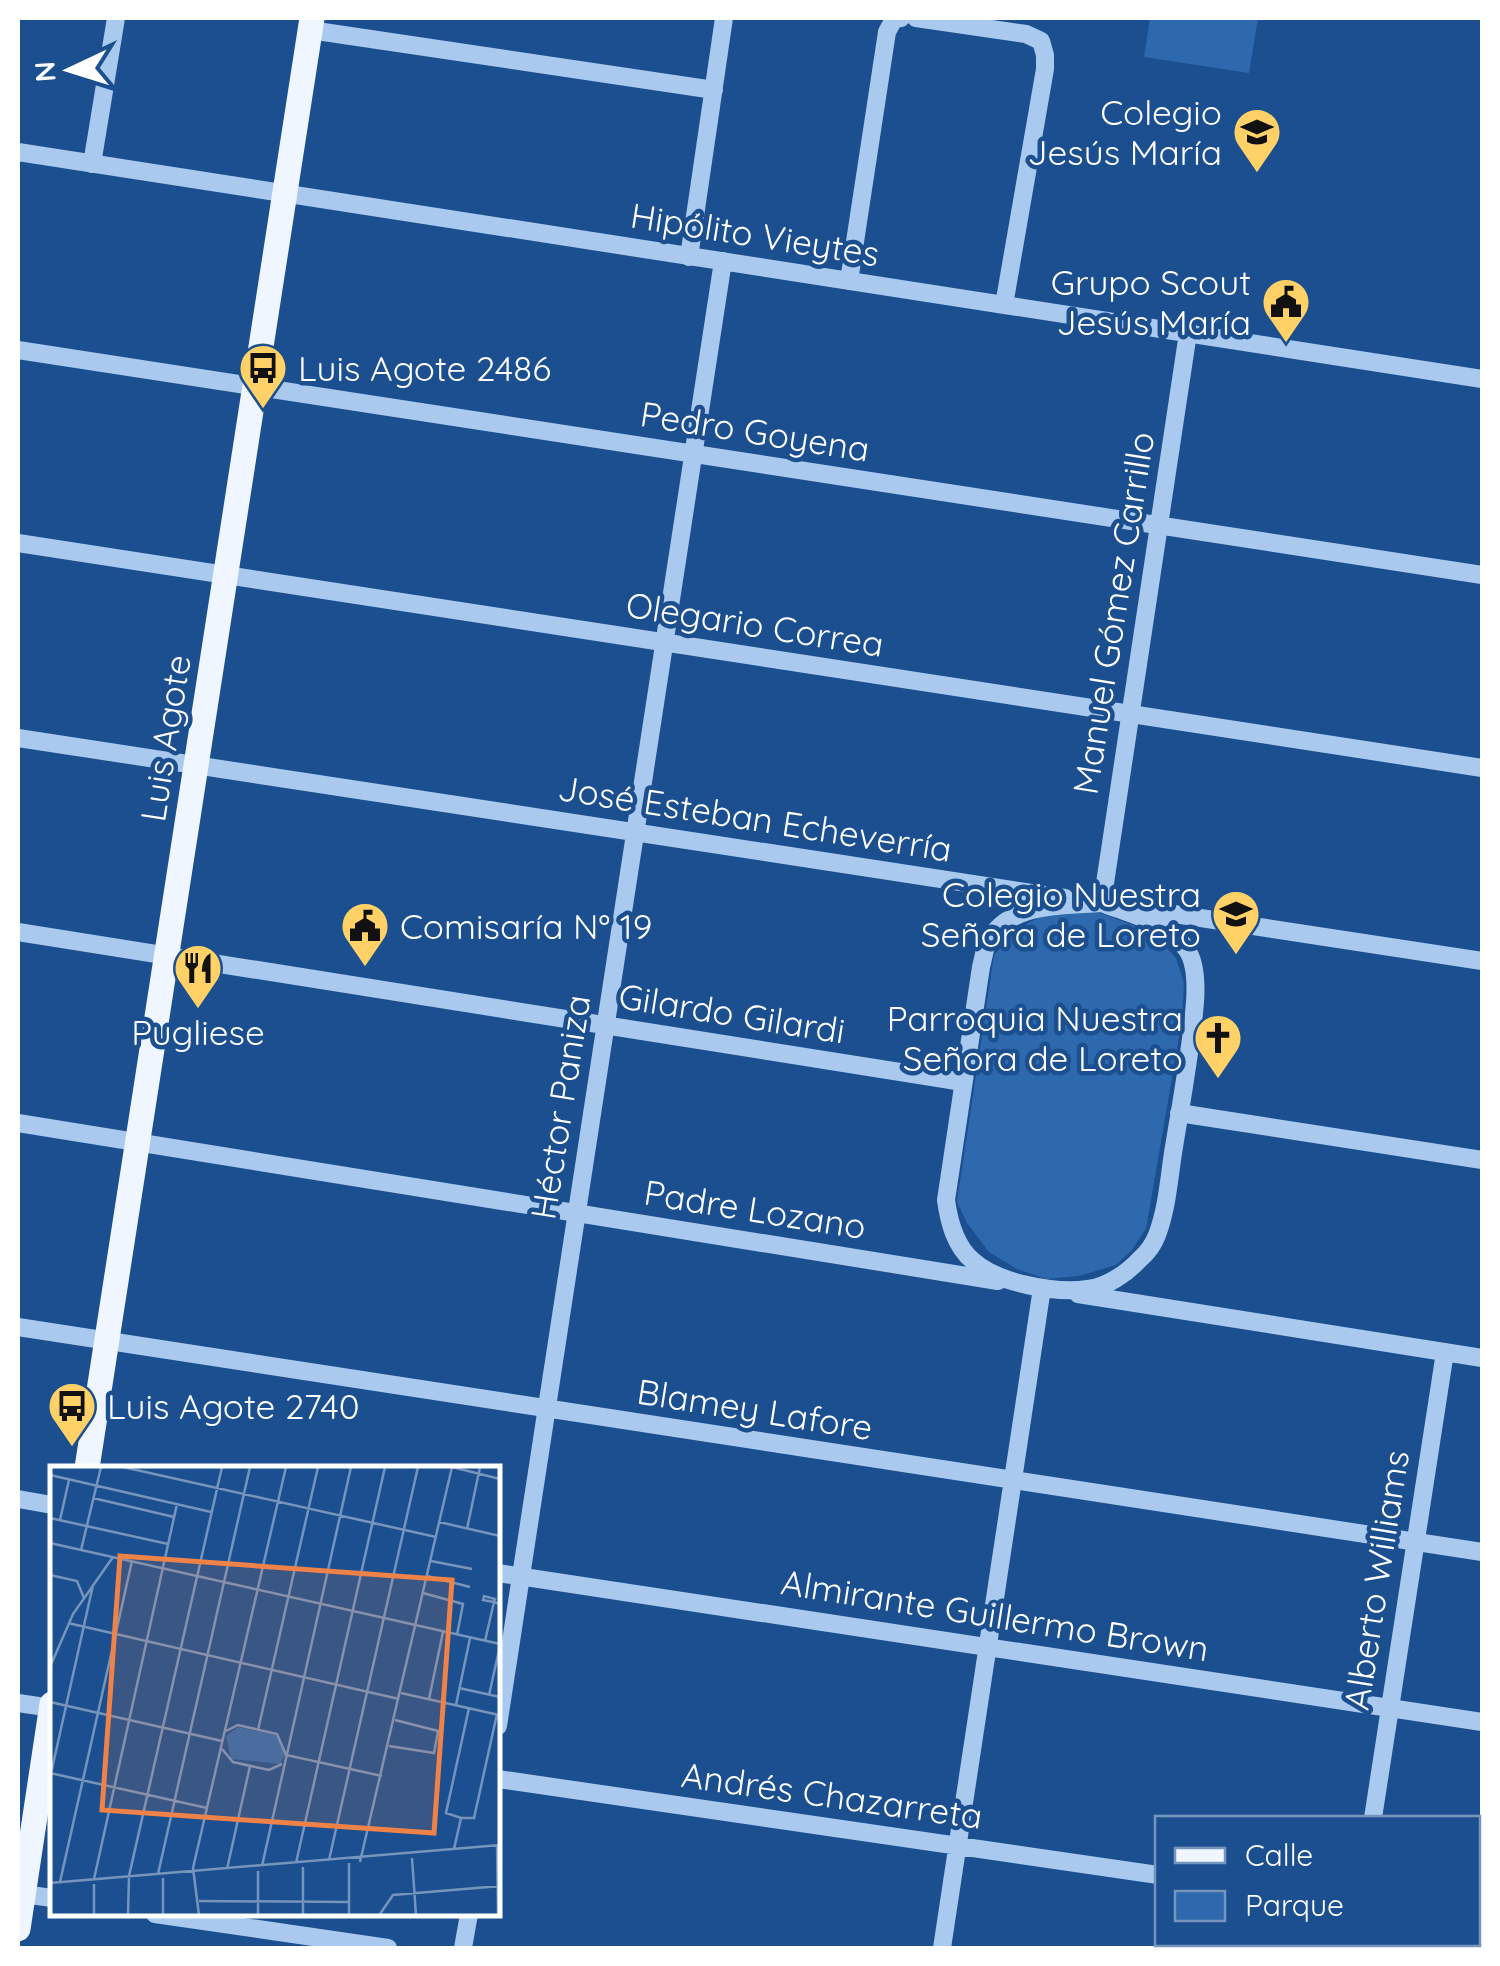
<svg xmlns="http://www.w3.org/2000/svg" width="1500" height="1966" font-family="Quicksand,sans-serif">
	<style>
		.green { fill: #2e69ad }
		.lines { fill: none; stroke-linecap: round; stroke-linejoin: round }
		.minor { stroke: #a9c9ee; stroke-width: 18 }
		.major { stroke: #f0f6ff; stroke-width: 25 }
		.labels { text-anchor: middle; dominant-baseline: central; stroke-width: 9; stroke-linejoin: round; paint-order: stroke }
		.poi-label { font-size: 35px; fill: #fff; stroke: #1b4f8f; text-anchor: end }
		.street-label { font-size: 35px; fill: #fff; stroke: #1b4f8f }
		.inset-road { fill: none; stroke: #7695bc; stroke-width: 2.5 }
		.view { fill: #ee8249; fill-opacity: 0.15; stroke: #ee8249; stroke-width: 5 }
		.inset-edge { fill: none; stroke: #fff; stroke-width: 5 }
	</style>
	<rect width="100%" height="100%" fill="#1b4f8f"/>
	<path class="green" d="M1150 18H1258L1249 73 1144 57Z
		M1072 911 1100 913 1135 926 1159 939 1176 958 1184 983 1182 1020 1146 1229 1131 1251 1116 1265 1079 1276 1046 1279 1017 1269 989 1252 967 1223 957 1202 994 955C1024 923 1028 917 1072 911Z"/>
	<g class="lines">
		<path class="minor" d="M916 18 1026 34 1041 41 1045 55V69L1004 305
			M310 30 714 90
			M18 152 1482 379
			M92 164 116 18
			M689 257 724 18
			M849 281 887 32 894 19 901 18
			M18 350 1482 575
			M18 543 1482 768
			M18 738 1065 898
			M1102 903C1130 914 1170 923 1187 950 1196 963 1196 987 1195 1002 1191 1052 1181 1103 1173 1153 1169 1179 1167 1209 1157 1235 1154 1243 1147 1253 1140 1259 1127 1273 1107 1287 1088 1289 1056 1294 997 1283 973 1261 955 1246 949 1222 946 1200L981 967C983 960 984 951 987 944 1006 902 1063 906 1102 903L1188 333
			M1135 908 1482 961
			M18 932 963 1082
			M1179 1113 1482 1160
			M18 1123 998 1281
			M1078 1294 1482 1358
			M18 1327 1482 1552
			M18 1499 52 1505
			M498 1573 1482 1722
			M18 1703 52 1708
			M498 1726 723 261
			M498 1779 1158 1875
			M1373 1818 1445 1352
			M23 1894 52 1898
			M155 1914 388 1948
			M1478 1921 1482 1922
			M463 1948 469 1914
			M942 1948 1042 1288
			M1353 1948 1354 1944"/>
		<path class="major" d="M87 1468 312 18
			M18 1929 52 1704"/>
	</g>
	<defs>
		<g id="school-pin" transform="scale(2.5)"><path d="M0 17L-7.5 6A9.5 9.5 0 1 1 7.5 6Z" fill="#ffd166" stroke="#1b4f8f"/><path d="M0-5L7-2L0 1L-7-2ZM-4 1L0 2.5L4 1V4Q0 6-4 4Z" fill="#111"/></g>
		<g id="civic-pin" transform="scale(2.5)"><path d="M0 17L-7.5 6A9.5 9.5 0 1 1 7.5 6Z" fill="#ffd166" stroke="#1b4f8f"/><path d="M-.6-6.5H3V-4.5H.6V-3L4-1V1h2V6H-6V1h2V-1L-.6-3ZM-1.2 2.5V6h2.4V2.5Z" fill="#111"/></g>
		<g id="bus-pin" transform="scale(2.5)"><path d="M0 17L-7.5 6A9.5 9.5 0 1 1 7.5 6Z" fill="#ffd166" stroke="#1b4f8f"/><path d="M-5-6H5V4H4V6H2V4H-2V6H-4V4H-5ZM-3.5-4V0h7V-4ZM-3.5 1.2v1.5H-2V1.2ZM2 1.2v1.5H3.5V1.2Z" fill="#111"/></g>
		<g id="restaurant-pin" transform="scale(2.5)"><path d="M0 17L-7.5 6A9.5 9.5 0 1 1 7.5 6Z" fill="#ffd166" stroke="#1b4f8f"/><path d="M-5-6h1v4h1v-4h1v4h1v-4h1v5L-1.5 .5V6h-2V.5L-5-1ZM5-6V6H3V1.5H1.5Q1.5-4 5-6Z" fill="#111"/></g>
		<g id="church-pin" transform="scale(2.5)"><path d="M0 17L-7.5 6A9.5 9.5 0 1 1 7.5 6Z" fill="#ffd166" stroke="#1b4f8f"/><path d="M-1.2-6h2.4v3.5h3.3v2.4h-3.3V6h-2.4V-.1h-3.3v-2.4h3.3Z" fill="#111"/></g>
	</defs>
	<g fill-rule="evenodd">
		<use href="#school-pin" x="1257" y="132"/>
		<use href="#civic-pin" x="1286" y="302"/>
		<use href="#bus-pin" x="263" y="368"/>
		<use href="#school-pin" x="1236" y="914"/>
		<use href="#civic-pin" x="365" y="926"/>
		<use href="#restaurant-pin" x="198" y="968"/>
		<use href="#church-pin" x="1218" y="1038"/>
		<use href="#bus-pin" x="72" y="1406"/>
	</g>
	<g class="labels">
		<g class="poi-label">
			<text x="1222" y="112">Colegio<tspan x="1222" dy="40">Jesús María</tspan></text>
			<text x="1251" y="282">Grupo Scout<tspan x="1251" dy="40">Jesús María</tspan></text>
			<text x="298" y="368" text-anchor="start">Luis Agote 2486</text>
			<text x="1201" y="894">Colegio Nuestra<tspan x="1201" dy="40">Señora de Loreto</tspan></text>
			<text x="400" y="926" text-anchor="start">Comisaría N° 19</text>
			<text x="1183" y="1018">Parroquia Nuestra<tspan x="1183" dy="40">Señora de Loreto</tspan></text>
			<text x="198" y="1032" text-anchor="middle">Pugliese</text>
			<text x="107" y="1406" text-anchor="start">Luis Agote 2740</text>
		</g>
		<g class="street-label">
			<text transform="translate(755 234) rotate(9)">Hipólito Vieytes</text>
			<text transform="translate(755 431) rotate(9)">Pedro Goyena</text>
			<text transform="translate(1113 613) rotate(-81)">Manuel Gómez Carrillo</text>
			<text transform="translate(755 624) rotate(9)">Olegario Correa</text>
			<text transform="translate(165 738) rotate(-81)">Luis Agote</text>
			<text transform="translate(755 818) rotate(9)">José Esteban Echeverría</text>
			<text transform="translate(732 1013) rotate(9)">Gilardo Gilardi</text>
			<text transform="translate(560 1107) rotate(-81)">Héctor Paniza</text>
			<text transform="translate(755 1209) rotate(9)">Padre Lozano</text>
			<text transform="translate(755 1409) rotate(9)">Blamey Lafore</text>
			<text transform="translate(1376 1580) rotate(-81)">Alberto Williams</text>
			<text transform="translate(995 1615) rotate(9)">Almirante Guillermo Brown</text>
			<text transform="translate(832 1795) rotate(8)">Andrés Chazarreta</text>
		</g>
	</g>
	<g transform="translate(50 1466)">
		<rect width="450" height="450" fill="#1b4f8f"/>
		<path d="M188 261 229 270 235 289 230 298 181 293 176 270Z" fill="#2e69ad"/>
		<path class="inset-road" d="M73 1 386 71M402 1 450 13M0 9 161 46M43 32 124 51M0 52 118 78M10 54 19 14M389 56 450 70M417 63 430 1M0 77 450 178M31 84 51 1M381 95 422 103M0 109 27 115 34 132M377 110 420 121M373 127 413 138 407 169M18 157 349 233M435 175 444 136 445 133 434 130 433 134 444 136 450 138M0 201 23 148 63 91M409 222 450 231M351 227 449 249M439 229 450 180M379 233 393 166M0 236 172 275M406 239 420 172M419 242 396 347 411 352H424L447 248M208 264 268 1M176 265 188 259 227 268 236 289 332 310M339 280 384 287 388 265 345 254M172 283 183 296 219 304 232 298M0 307 157 342M0 312 43 119M447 380 448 449M404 383 411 352M362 392 366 449M279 394 368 1M310 396 402 1M246 397 335 1M212 400 301 1M177 403 200 300M108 408 200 1M113 412V449M44 413 127 38M10 416 82 95M0 417 450 379M44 418V449M149 435 299 436M330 448 343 429 450 420M78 449 79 410 172 1M149 449 143 402 236 1M208 449V405M253 449V401M299 449V397"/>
		<path class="view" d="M70 90 402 114 384 367 52 344Z"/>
		<rect width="450" height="450" class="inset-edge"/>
	</g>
	<rect width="1500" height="1966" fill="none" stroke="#ffffff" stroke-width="40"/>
	<rect x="1155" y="1816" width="325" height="130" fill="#1b4f8f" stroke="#7695bc" stroke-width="2.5"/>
	<rect x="1175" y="1848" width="50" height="15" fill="#f0f6ff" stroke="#7695bc" stroke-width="2.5"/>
	<text x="1245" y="1866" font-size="30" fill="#ffffff">Calle</text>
	<rect x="1175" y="1891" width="50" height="30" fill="#2e69ad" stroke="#7695bc" stroke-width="2.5"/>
	<text x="1245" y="1916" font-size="30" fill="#ffffff">Parque</text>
	<g transform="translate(70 70) rotate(266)" stroke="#1b4f8f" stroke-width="8" paint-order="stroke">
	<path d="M0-8L18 38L0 25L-18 38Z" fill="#ffffff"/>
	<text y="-15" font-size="28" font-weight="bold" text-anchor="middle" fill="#ffffff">N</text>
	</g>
</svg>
